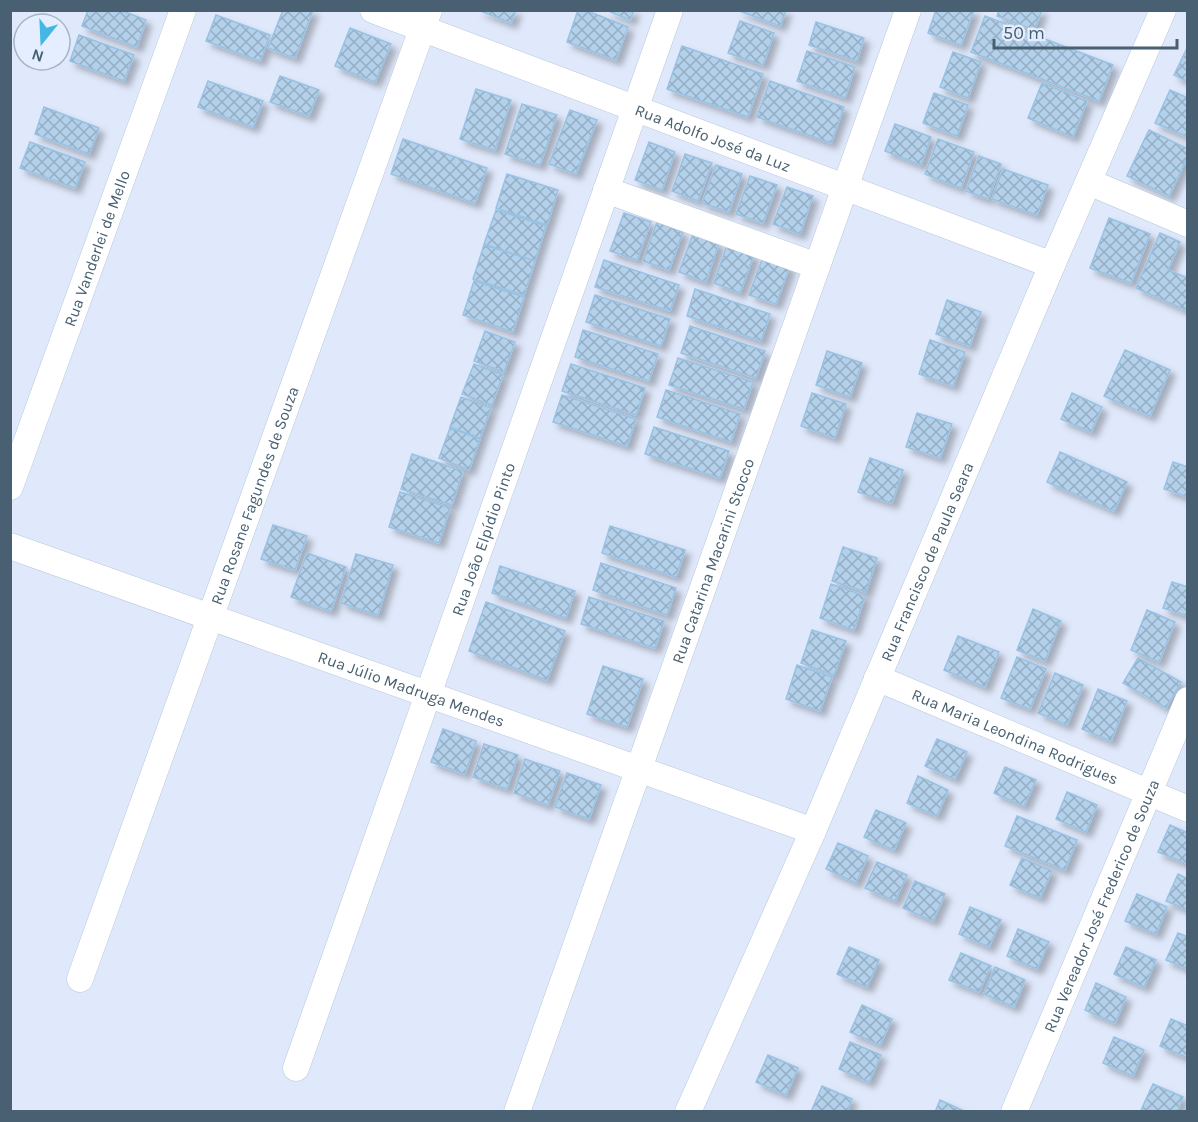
<svg xmlns="http://www.w3.org/2000/svg" width="1198" height="1122" font-family="Karla,sans-serif">
	<style>
		.building { fill: url(#building-cross-hatch); stroke: #98c2e3; stroke-width: 1.5; filter: url(#shadow) }
		.lines { fill: none; stroke-linecap: round; stroke-linejoin: round }
		.minor-casing { stroke: #b7c7da; stroke-width: 27 }
		.minor { stroke: #fff; stroke-width: 26 }
		.labels { text-anchor: middle; dominant-baseline: central; stroke-width: 6; stroke-linejoin: round; paint-order: stroke }
		.street-label { font-size: 16px; fill: #486071; stroke: #e5eeff }
	</style>
	<defs>
		<pattern id="building-cross-hatch" width="8" height="8" patternUnits="userSpaceOnUse" patternTransform="scale(1.5)"><rect width="8" height="8" fill="#b4d1eb"/><path d="M0 0l8 8M0 8l8-8" fill="none" stroke="#94adc3"/></pattern>
		<filter id="shadow"><feDropShadow dx="5.5" dy="5.5" stdDeviation="3" flood-color="#0004"/></filter>
	</defs>
	<rect width="100%" height="100%" fill="#e0e9fc"/>
	<path class="building" d="M88 10H120L146 20 137 47 82 26Z
		M283 10H313L295 58 268 48Z
		M478 10H516L511 23Z
		M578 10H585L628 27 616 60 567 42Z
		M606 10H634L630 20Z
		M737 10H786L780 26Z
		M936 10H974L961 45 928 33Z
		M999 10H1042L1034 30 997 16Z
		M216 15 270 35 260 61 206 41Z
		M985 16 1113 65 1099 101 971 52Z
		M740 21 774 33 763 65 728 53Z
		M816 22 864 38 857 61 809 45Z
		M350 28 391 44 375 82 335 66Z
		M79 35 134 55 124 81 70 61Z
		M682 46 763 74 748 117 667 89Z
		M1188 46V82L1174 75Z
		M807 51 855 67 845 98 797 81Z
		M953 52 981 62 968 98 940 87Z
		M280 76 319 90 309 116 270 102Z
		M208 81 263 101 253 127 198 107Z
		M770 81 844 107 831 143 757 117Z
		M1042 83 1087 101 1073 137 1028 118Z
		M476 89 511 100 495 150 460 139Z
		M1170 90 1188 98V137L1155 123Z
		M934 93 968 105 957 136 923 123Z
		M522 104 557 115 540 165 505 154Z
		M44 107 99 128 89 154 35 134Z
		M570 110 597 120 576 174 549 164Z
		M895 124 931 137 921 165 885 151Z
		M1149 130 1188 149V156L1169 196 1127 176Z
		M403 139 487 168 475 203 391 174Z
		M938 139 974 152 961 188 925 174Z
		M30 142 85 162 75 188 20 168Z
		M649 142 675 152 662 190 635 180Z
		M685 154 712 163 698 201 672 191Z
		M979 156 1001 164 988 199 966 191Z
		M716 165 742 174 729 212 702 203Z
		M1003 169 1048 185 1037 215 992 199Z
		M507 174 558 190 547 225 496 208Z
		M750 176 777 185 763 223 736 214Z
		M787 187 813 196 800 234 773 224Z
		M496 210 546 226 535 261 484 244Z
		M624 213 651 222 637 260 610 251Z
		M1109 218 1150 234 1131 283 1090 268Z
		M657 222 683 232 669 270 643 261Z
		M1160 233 1180 242 1168 270 1188 278V311L1136 288Z
		M693 234 719 243 706 282 679 272Z
		M484 245 535 261 524 295 473 279Z
		M727 245 754 255 740 293 714 283Z
		M763 257 790 266 776 304 749 295Z
		M604 260 679 285 670 311 595 287Z
		M474 281 524 297 513 332 463 315Z
		M695 289 770 314 761 341 687 316Z
		M595 295 670 319 661 346 586 322Z
		M947 300 981 312 970 346 936 334Z
		M690 326 765 351 756 378 681 353Z
		M583 330 658 354 649 381 575 357Z
		M485 331 515 342 504 372 474 361Z
		M930 340 965 352 953 386 919 374Z
		M1125 350 1170 370 1150 416 1104 396Z
		M827 351 862 363 850 397 816 385Z
		M678 358 753 382 744 409 669 385Z
		M474 364 503 375 492 405 462 394Z
		M571 364 645 388 636 415 562 391Z
		M666 390 740 414 731 442 657 417Z
		M812 393 846 404 835 438 801 426Z
		M1072 393 1102 407 1091 432 1061 419Z
		M562 395 636 419 627 446 553 422Z
		M461 397 491 408 480 438 450 427Z
		M917 413 952 424 940 458 906 447Z
		M654 427 729 451 720 478 645 454Z
		M450 428 480 439 469 470 439 458Z
		M1060 452 1127 482 1114 511 1047 482Z
		M412 454 463 471 452 505 401 489Z
		M870 458 903 470 892 503 858 492Z
		M1173 462 1188 467V497L1164 489Z
		M400 492 450 508 439 543 389 527Z
		M273 525 307 536 295 570 261 559Z
		M610 526 685 550 676 577 602 553Z
		M843 547 877 558 866 592 832 581Z
		M307 553 346 567 331 611 291 597Z
		M356 554 393 565 378 615 341 603Z
		M601 563 676 588 667 615 593 590Z
		M500 566 575 591 566 618 492 593Z
		M1172 582 1188 587V616L1163 608Z
		M831 584 865 596 854 630 820 618Z
		M589 597 664 621 655 648 581 624Z
		M486 602 565 631 547 680 469 651Z
		M1033 609 1061 621 1045 661 1017 650Z
		M1147 610 1175 622 1159 662 1131 650Z
		M812 630 846 641 834 675 801 663Z
		M958 636 999 652 985 687 944 670Z
		M1017 657 1046 669 1030 709 1001 698Z
		M1138 658 1181 682 1166 708 1123 683Z
		M797 665 832 677 820 711 786 699Z
		M603 666 643 679 627 727 587 714Z
		M1055 673 1083 685 1067 725 1038 713Z
		M1098 689 1127 701 1111 741 1082 729Z
		M443 729 476 741 465 774 431 762Z
		M937 739 967 752 955 779 925 766Z
		M484 744 518 755 507 789 473 777Z
		M525 759 560 771 548 805 514 793Z
		M1005 767 1036 780 1024 806 994 793Z
		M567 773 601 785 589 819 555 807Z
		M918 776 948 790 937 816 907 803Z
		M1067 792 1097 805 1086 832 1056 819Z
		M876 810 906 823 894 850 864 837Z
		M1017 816 1077 840 1065 870 1005 846Z
		M1170 825 1188 833V864L1158 852Z
		M838 843 868 856 856 883 826 869Z
		M1022 858 1052 871 1040 898 1010 885Z
		M877 862 907 875 895 901 865 888Z
		M1178 874 1188 879V910L1166 901Z
		M915 881 945 894 933 921 903 908Z
		M1137 894 1167 907 1156 934 1125 921Z
		M970 907 1001 920 989 947 959 934Z
		M1018 929 1049 942 1037 969 1007 956Z
		M1178 933 1188 937V969L1166 960Z
		M849 947 879 960 867 987 837 974Z
		M1126 947 1156 960 1144 987 1114 974Z
		M961 953 991 966 979 992 949 980Z
		M995 967 1025 980 1014 1007 984 994Z
		M1096 983 1126 997 1115 1023 1085 1010Z
		M862 1005 892 1019 880 1045 850 1032Z
		M1171 1019 1188 1026V1058L1160 1046Z
		M1114 1037 1144 1050 1133 1076 1103 1063Z
		M850 1042 881 1055 869 1082 839 1069Z
		M768 1055 798 1068 786 1095 756 1082Z
		M1153 1084 1183 1097 1177 1112 1141 1110Z
		M822 1086 852 1099 847 1112H811Z
		M940 1100 966 1112H935Z"/>
	<g class="lines">
		<g class="minor-casing">
			<g id="minor">
				<path id="s1" d="M373 10 1052 265"/>
				<path d="M1089 182 1188 224"/>
				<path d="M606 190 817 266"/>
				<path id="s2" d="M10 487 183 10"/>
				<path id="s3" d="M10 546 813 831"/>
				<path id="s4" d="M877 678 1188 809"/>
				<path id="s5" d="M80 979 429 10"/>
				<path id="s6" d="M296 1068 670 10"/>
				<path id="s7" d="M517 1112 908 10"/>
				<path id="s8" d="M688 1112 813 831 1052 265 1163 10"/>
				<path id="s9" d="M1014 1112 1188 700"/>
			</g>
		</g>
		<use href="#minor" class="minor"/>
	</g>
	<g class="labels">
		<g class="street-label">
			<text stroke="none"><textPath href="#s1" startOffset="363">Rua Adolfo José da Luz</textPath></text>
			<text stroke="none"><textPath href="#s2" startOffset="254">Rua Vanderlei de Mello</textPath></text>
			<text stroke="none"><textPath href="#s5" startOffset="514">Rua Rosane Fagundes de Souza</textPath></text>
			<text stroke="none"><textPath href="#s6" startOffset="561">Rua João Elpídio Pinto</textPath></text>
			<text stroke="none"><textPath href="#s7" startOffset="585">Rua Catarina Macarini Stocco</textPath></text>
			<text stroke="none"><textPath href="#s8" startOffset="600">Rua Francisco de Paula Seara</textPath></text>
			<text stroke="none"><textPath href="#s3" startOffset="426">Rua Júlio Madruga Mendes</textPath></text>
			<text stroke="none"><textPath href="#s4" startOffset="150">Rua Maria Leondina Rodrigues</textPath></text>
			<text stroke="none"><textPath href="#s9" startOffset="224">Rua Vereador José Frederico de Souza</textPath></text>
		</g>
	</g>
	<rect width="1198" height="1122" fill="none" stroke="#486071" stroke-width="24"/>
	<g transform="translate(42 42) rotate(198)"><circle r="28" fill="#e5eeff" stroke="#a6b5c6" stroke-width="1.5"/>
	<path d="M0-4.5L10 22L0 15L-10 22Z" fill="#45b7e5"/>
	<text y="-9" font-size="16" font-weight="bold" text-anchor="middle" fill="#486071">N</text>
	</g>
	<path d="M994 39v9h183v-9" fill="none" stroke="#486071" stroke-width="3"/>
	<text x="1003" y="39" font-size="18" fill="#486071" stroke="#e5eeff" stroke-width="4.5" paint-order="stroke">50 m</text>
</svg>
